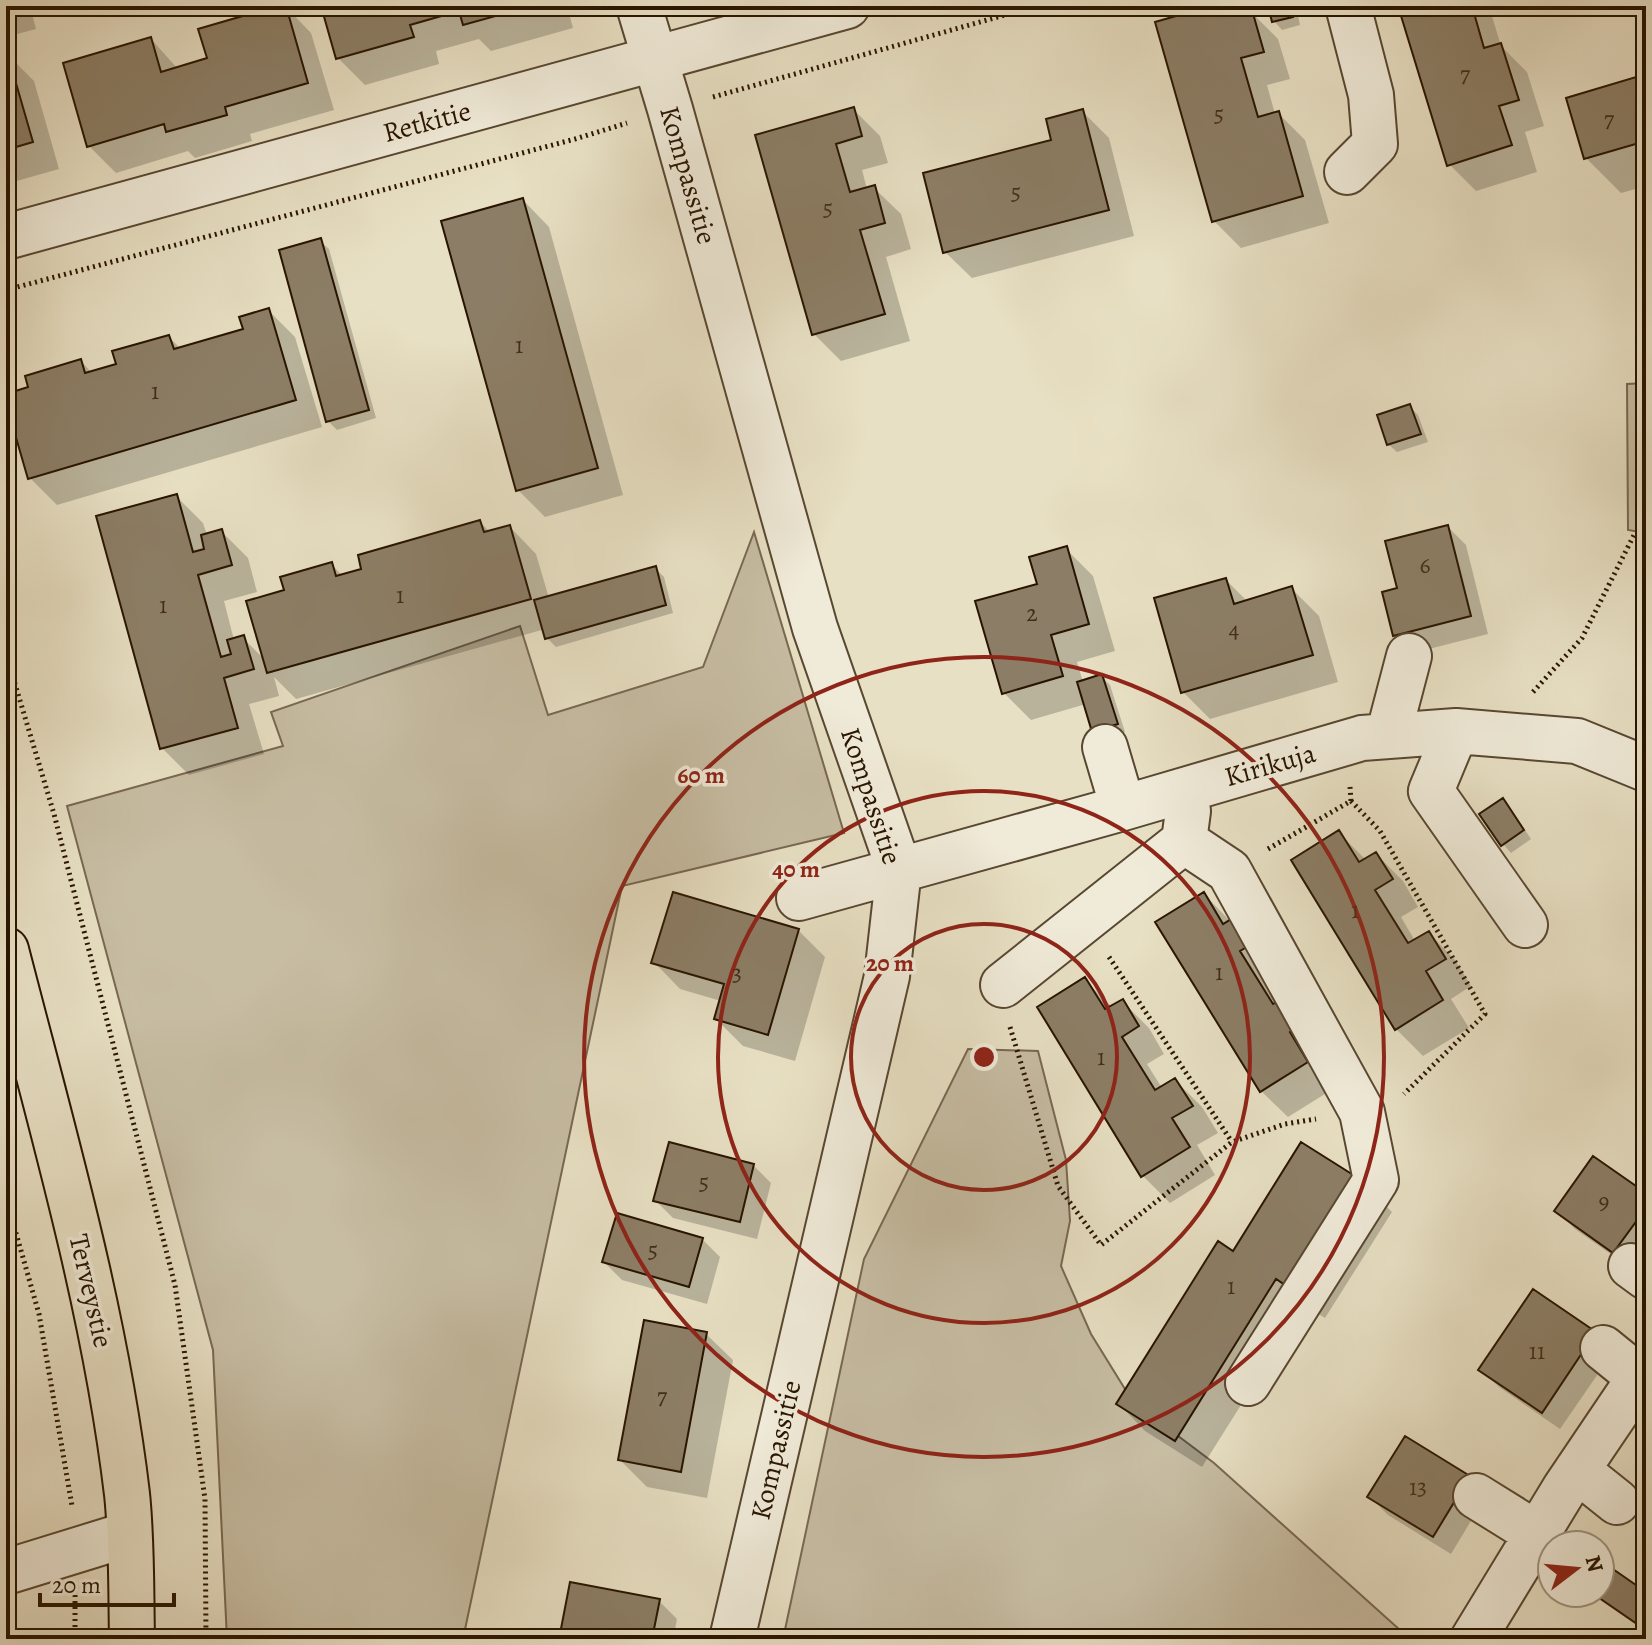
<svg xmlns="http://www.w3.org/2000/svg" width="1652" height="1645" font-family="Alegreya,serif">
	<style>
		.green { fill: #c7bda3; stroke: #786852; stroke-width: 2 }
		.shadow { fill: #0003 }
		.building { fill: #8c7e66; stroke: #281400; stroke-width: 2 }
		.lines { fill: none; stroke-linecap: round; stroke-linejoin: round }
		.minor-casing { stroke: #584731; stroke-width: 48 }
		.major-casing { stroke: #281400; stroke-width: 48 }
		.path { stroke: #281400; stroke-width: 5; stroke-dasharray: 2 4; stroke-linecap: butt }
		.minor { stroke: #f0ebd9; stroke-width: 44 }
		.major { stroke: #e8e0c4; stroke-width: 44 }
		.ring { fill: none; stroke: #8f2418; stroke-width: 4 }
		.labels { text-anchor: middle; dominant-baseline: central; stroke-width: 7; stroke-linejoin: round; paint-order: stroke }
		.number-label { font-size: 24px; fill: #412e1a }
		.street-label { font-size: 28px; fill: #281400; stroke: #f0ebd9 }
		.centre { fill: #8f2418; stroke: #f0ebd9; stroke-width: 4 }
		.ring-label { font-size: 24px; text-anchor: middle; font-weight: bold; fill: #8f2418; stroke: #f0ebd9; stroke-width: 7; stroke-linejoin: round; paint-order: stroke }
	</style>
	<rect width="100%" height="100%" fill="#e8e0c4"/>
	<filter id="stains"><feTurbulence type="fractalNoise" baseFrequency=".0025" numOctaves="4"/><feColorMatrix values="0 0 0 0 .2 0 0 0 0 .09 0 0 0 0 .02 0 0 0 .5 -.17"/></filter>
	<radialGradient id="worn" r=".72"><stop offset=".6" stop-color="#630" stop-opacity="0"/><stop offset="1" stop-color="#630" stop-opacity=".3"/></radialGradient>
	<path class="green" d="M1646 383V533L1628 530 1627 384Z
		M754 532 844 833 622 886 463 1639H227L213 1350 67 806 283 746 271 712 520 626 548 715 703 667Z
		M968 1049 1038 1051 1066 1160 1070 1221 1061 1266 1091 1334 1133 1402 1214 1463 1410 1639H783L864 1259Z"/>
	<path class="shadow" d="M6 6H30L36 29 6 37Z
		M285 6 311 33 334 110 250 134 252 141 195 158 188 151 116 173 89 146 151 39 178 69 209 60Z
		M323 6H567L573 28 491 51 479 39 436 51 439 64 365 85 338 58Z
		M1218 6H1231L1240 15 1251 12 1278 39 1290 79 1267 85 1275 114 1278 113 1305 140 1329 223 1241 248 1214 221Z
		M1270 6H1296L1300 25 1282 30 1274 21Z
		M1400 6H1489L1501 46 1527 72 1544 126 1525 132 1537 172 1476 191 1449 164Z
		M6 50 8 55 34 81 59 169 6 184Z
		M1646 76V186L1621 193 1586 158Z
		M853 109 880 136 888 163 862 170 867 189 874 188 901 214 911 249 886 257 910 341 841 361 814 334 758 137Z
		M1082 111 1109 138 1134 236 972 278 945 252Z
		M523 200 549 227 623 495 545 517 518 490Z
		M320 241 329 249 376 418 337 430 328 421Z
		M268 310 295 337 322 427 57 505 30 478 31 389 81 361 92 373 118 365 169 337 181 349 245 331Z
		M1409 406 1418 415 1428 442 1397 452 1388 444Z
		M176 496 203 523 207 535 221 531 248 558 257 592 224 601 234 640 243 638 265 660 286 592 331 564 343 576 364 570 480 522 490 532 510 527 536 554 549 598 655 568 664 577 673 613 556 647 547 638 545 629 296 699 274 677 279 696 249 704 264 754 189 775 162 748Z
		M1448 527 1466 545 1488 634 1413 653 1395 635Z
		M1066 549 1093 576 1115 651 1077 662 1083 682 1102 677 1110 685 1125 732 1103 739 1086 704 1031 720 1004 693 1039 585Z
		M1226 580 1248 602 1292 589 1319 616 1338 682 1210 719 1183 692Z
		M1503 801 1511 809 1531 839 1511 853 1503 844Z
		M1339 833 1366 860 1376 854 1403 881 1418 907 1401 917 1415 941 1429 933 1455 960 1471 986 1451 999 1469 1028 1423 1056 1396 1029Z
		M1204 894 1231 922 1333 1089 1288 1117 1261 1091Z
		M798 930 825 957 795 1061 743 1046 716 1019 721 1001 680 989 654 962Z
		M1085 980 1112 1007 1122 1001 1149 1028 1164 1054 1147 1064 1162 1088 1175 1080 1202 1107 1218 1133 1197 1145 1215 1175 1170 1203 1143 1176 1040 1008Z
		M753 1165 771 1183 757 1239 673 1218 655 1200Z
		M1365 1185 1392 1212 1325 1318 1304 1305 1202 1467 1145 1431 1119 1404 1233 1254Z
		M1646 1196V1250L1632 1269 1575 1229 1557 1211Z
		M702 1239 720 1257 707 1304 622 1280 604 1262Z
		M1534 1292 1613 1352 1560 1429 1499 1387 1481 1369Z
		M706 1334 733 1360 707 1498 647 1487 620 1460Z
		M6 1414 15 1447 6 1450Z
		M1486 1496 1451 1554 1388 1515 1370 1497Z
		M1600 1585 1646 1594V1631L1603 1601 1595 1593H1600Z
		M659 1601 677 1619 673 1639H561Z"/>
	<path class="building" d="M277 6H286L308 83 225 107 227 115 166 132 164 124 87 147 63 63 151 37 161 72 207 58 198 29Z
		M321 6H532L463 25 459 11 410 25 414 37 336 59Z
		M1211 6H1230L1233 15 1252 10 1264 52 1241 58 1258 117 1279 111 1303 196 1212 222 1155 22Z
		M1268 6H1290L1293 17 1272 22Z
		M1398 6H1472L1484 48 1501 43 1519 100 1499 106 1512 145 1447 166Z
		M7 52 33 142 6 150V53Z
		M1646 74V141L1584 159 1566 98Z
		M854 107 862 136 836 144 850 192 875 185 885 223 860 230 885 314 812 335 755 135Z
		M1083 109 1109 210 943 253 923 173 1051 140 1046 119Z
		M523 198 598 468 516 491 441 221Z
		M321 238 369 410 326 422 279 250Z
		M269 308 296 400 28 479 6 403V394L28 387 25 376 81 359 85 373 116 364 112 351 169 335 174 349 243 329 239 317Z
		M1410 404 1421 434 1387 445 1377 415Z
		M177 494 193 552 204 549 201 535 222 529 232 565 198 575 221 657 231 654 227 640 244 635 254 669 224 678 238 728 160 749 96 516Z
		M480 520 484 532 510 525 531 599 267 673 246 601 284 590 280 577 332 562 336 576 361 569 358 555Z
		M1448 525 1471 616 1393 636 1382 592 1397 588 1385 541Z
		M1067 546 1089 624 1051 635 1063 676 1002 694 975 601 1037 584 1029 557Z
		M656 566 666 605 545 639 534 600Z
		M1226 578 1234 604 1292 586 1313 655 1181 693 1154 598Z
		M1102 674 1118 724 1092 732 1077 682Z
		M1503 798 1524 830 1501 846 1479 814Z
		M1339 830 1359 862 1376 852 1393 879 1375 890 1408 943 1429 931 1446 959 1426 971 1443 1000 1395 1030 1291 860Z
		M673 892 799 929 768 1035 714 1019 724 984 651 963Z
		M1204 892 1223 924 1241 913 1257 941 1240 951 1273 1004 1294 992 1311 1020 1290 1032 1308 1062 1260 1092 1155 922Z
		M1085 977 1105 1009 1123 999 1139 1026 1122 1037 1155 1090 1175 1078 1193 1106 1172 1118 1190 1147 1141 1177 1037 1007Z
		M669 1142 754 1164 740 1222 653 1201Z
		M1301 1142 1366 1183 1297 1293 1276 1279 1175 1441 1116 1404 1218 1241 1233 1251Z
		M1593 1156 1646 1193V1208L1613 1253 1554 1211Z
		M617 1213 703 1238 689 1287 602 1262Z
		M1533 1289 1596 1332 1542 1413 1478 1370Z
		M644 1320 707 1332 681 1472 618 1460Z
		M1405 1436 1470 1476 1433 1537 1367 1497Z
		M1646 1487V1523L1629 1510Z
		M1610 1567 1646 1592V1617L1640 1626 1592 1593H1600V1581Z
		M570 1582 660 1599 652 1639H559Z"/>
	<g class="lines">
		<g class="minor-casing">
			<path id="minor" d="M639 6 670 109 815 628 899 869 887 976 732 1639
				M1347 172 1375 144 1371 95 1348 6
				M6 237 847 6
				M1456 731 1431 791 1525 925
				M1388 736 1409 656
				M1105 747 1123 808
				M1184 841 1229 871 1362 1112 1376 1180 1248 1383
				M799 898 1123 808 1362 738 1456 731 1577 741 1646 769
				M1003 985 1184 841 1188 811
				M1631 1266 1646 1277
				M1603 1348 1640 1378
				M1577 1470 1617 1502
				M1476 1496 1537 1534
				M6 1572 129 1534
				M1473 1639 1565 1488 1646 1368"/>
		</g>
		<g class="major-casing">
			<path id="major" d="M6 950C52 1129 105 1309 127 1494 132 1541 131 1591 132 1639"/>
		</g>
		<path class="path" d="M713 97 1037 6
			M6 290 575 139 627 123
			M6 654 54 814 175 1285 205 1499 206 1639
			M1533 692 1582 638 1635 533
			M1351 801 1380 831 1485 1014 1404 1094
			M1268 849 1351 801 1350 787
			M1109 957 1232 1142
			M1010 1027 1058 1186 1101 1245 1232 1142 1285 1124 1316 1119
			M6 1198 39 1314 72 1506
			M75 1639V1595"/>
		<use href="#minor" class="minor"/>
		<use href="#major" class="major"/>
	</g>
	<g class="ring">
		<circle cx="984" cy="1057" r="133"/>
		<circle cx="984" cy="1057" r="266"/>
		<circle cx="984" cy="1057" r="400"/>
	</g>
	<g class="labels">
		<g class="number-label">
			<text x="1465" y="74">7</text>
			<text x="1219" y="114">5</text>
			<text x="1609" y="119">7</text>
			<text x="1016" y="192">5</text>
			<text x="828" y="208">5</text>
			<text x="519" y="345">1</text>
			<text x="155" y="391">1</text>
			<text x="1425" y="565">6</text>
			<text x="400" y="595">1</text>
			<text x="163" y="605">1</text>
			<text x="1032" y="613">2</text>
			<text x="1234" y="629">4</text>
			<text x="1355" y="910">1</text>
			<text x="1219" y="972">1</text>
			<text x="737" y="973">3</text>
			<text x="1101" y="1057">1</text>
			<text x="704" y="1182">5</text>
			<text x="1604" y="1201">9</text>
			<text x="653" y="1250">5</text>
			<text x="1231" y="1286">1</text>
			<text x="1537" y="1351">11</text>
			<text x="662" y="1396">7</text>
			<text x="1418" y="1487">13</text>
		</g>
		<g class="street-label">
			<text transform="translate(427 122) rotate(-15)">Retkitie</text>
			<text transform="translate(688 175) rotate(74)">Kompassitie</text>
			<text transform="translate(1270 765) rotate(-16)">Kirikuja</text>
			<text transform="translate(871 796) rotate(72)">Kompassitie</text>
			<text transform="translate(91 1291) rotate(77)">Terveystie</text>
			<text transform="translate(776 1450) rotate(-77)">Kompassitie</text>
		</g>
	</g>
	<circle cx="984" cy="1057" r="12" class="centre"/>
	<g class="ring-label">
		<text x="701" y="783">60 m</text>
		<text x="796" y="877">40 m</text>
		<text x="890" y="971">20 m</text>
	</g>
	<rect width="1652" height="1645" fill="none" stroke="#e8e0c4" stroke-width="32"/>
	<rect x="8" y="8" width="1636" height="1629" fill="none" stroke="#281400" stroke-width="4"/>
	<rect x="16" y="16" width="1620" height="1613" fill="none" stroke="#281400" stroke-width="2"/>
	<g transform="translate(1576 1569) rotate(74)"><circle r="38" fill="#f0ebd9" stroke="#a09582" stroke-width="2"/>
	<path d="M0-6L14 30L0 20L-14 30Z" fill="#8f2418"/>
	<text y="-12" font-size="22" font-weight="bold" text-anchor="middle" fill="#281400">N</text>
	</g>
	<path d="M40 1593v12h134v-12" fill="none" stroke="#281400" stroke-width="4"/>
	<text x="52" y="1593" font-size="24" fill="#281400" stroke="#f0ebd9" stroke-width="6" paint-order="stroke">20 m</text>
	<rect width="100%" height="100%" filter="url(#stains)"/>
	<rect width="100%" height="100%" fill="url(#worn)"/>
</svg>
